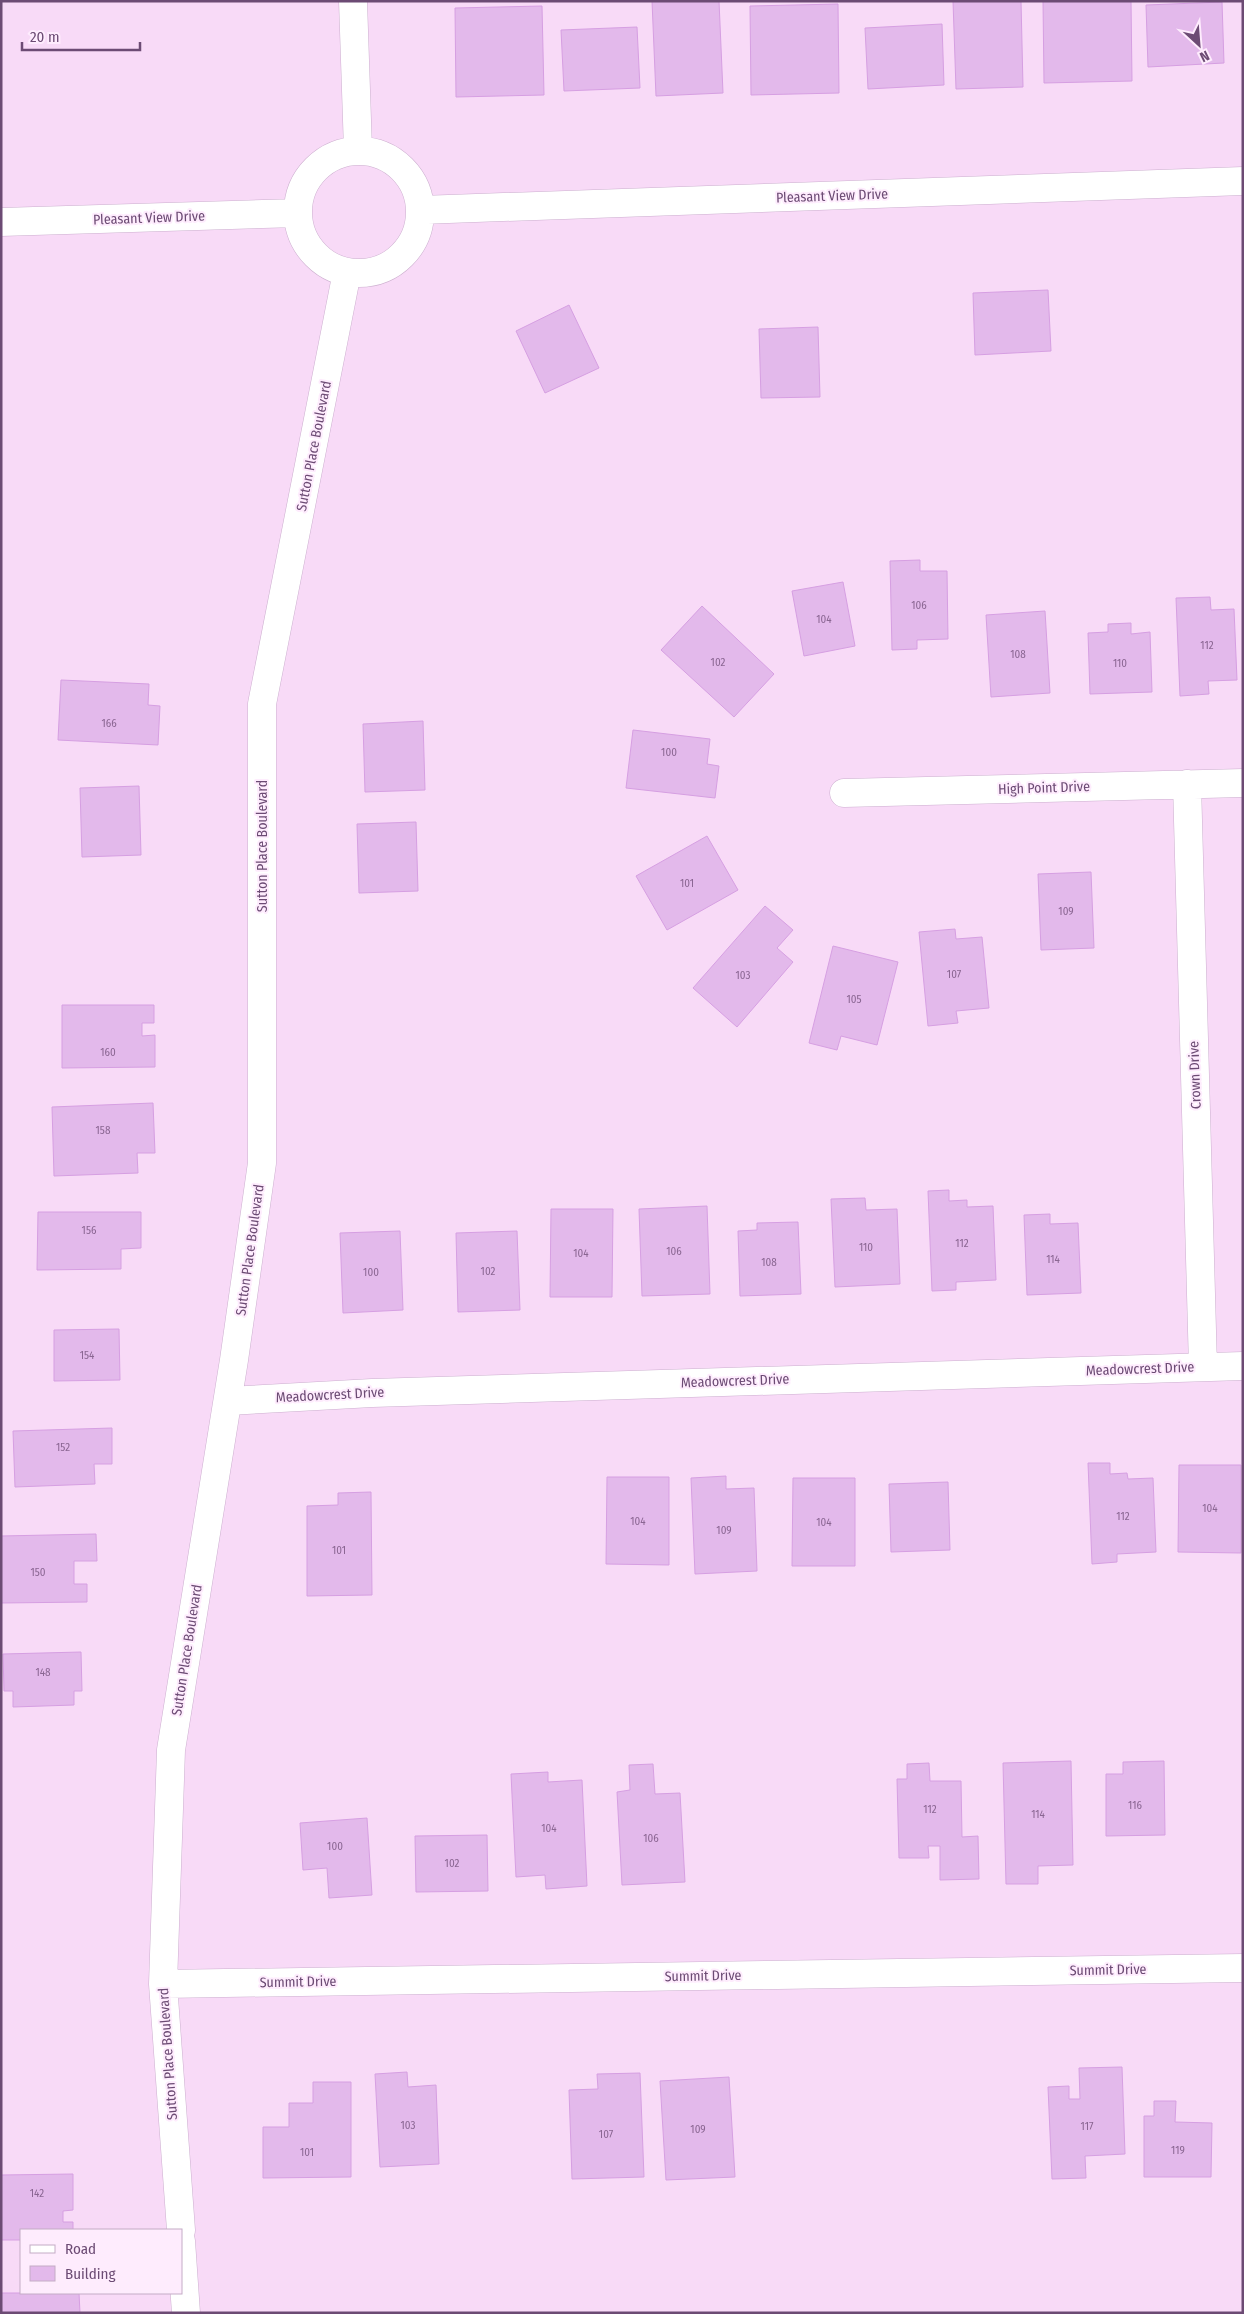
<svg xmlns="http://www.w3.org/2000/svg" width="1244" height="2314" font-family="'Fira Sans Condensed',sans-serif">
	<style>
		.residential { fill: #f8daf7; fill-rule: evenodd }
		.building { fill: #e3b9eb; stroke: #d69fe2 }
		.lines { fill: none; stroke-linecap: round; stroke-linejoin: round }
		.street-casing { stroke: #ccafcf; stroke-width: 29 }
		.street { stroke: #fff; stroke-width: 28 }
		.labels { text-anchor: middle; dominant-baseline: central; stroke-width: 4; stroke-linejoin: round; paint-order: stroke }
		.number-label { font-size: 11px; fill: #8a6692 }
		.street-label { font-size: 14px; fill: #6c4b74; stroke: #feecfd }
	</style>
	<rect width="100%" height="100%" fill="#fbe6fa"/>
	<path class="residential" d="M1 1H1243V2313H1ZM21 2230H181V2293H21Z"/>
	<path class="building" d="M652 1H719L723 93 656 96Z
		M953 1H1021L1023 87 956 89Z
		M1043 1H1131L1132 81 1044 83Z
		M1222 2 1224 63 1148 67 1146 5Z
		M838 4 839 93 751 95 750 6Z
		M542 6 544 95 456 97 455 8Z
		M942 24 944 85 868 89 865 28Z
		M637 27 640 88 564 91 561 30Z
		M1048 290 1051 351 975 355 973 293Z
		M569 305 599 368 545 393 516 331Z
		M818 327 820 397 761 398 759 329Z
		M920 560V571H947L948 639 917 640V649L892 650 890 561Z
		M843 582 855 646 804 656 792 591Z
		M1210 597 1211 610 1234 609 1237 680 1208 681 1209 694 1180 696 1176 598Z
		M702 606 774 674 734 717 661 650Z
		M1045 611 1050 693 991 697 986 615Z
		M1131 623V634L1150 632 1152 692 1090 694 1088 633 1108 632V624Z
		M61 680 149 684 148 705 160 706 158 745 58 740Z
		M423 721 425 790 365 792 363 724Z
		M633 730 710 739 707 764 719 766 715 798 626 788Z
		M139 786 141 855 82 857 80 788Z
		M416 822 418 891 359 893 357 824Z
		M707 836 738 890 667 930 636 876Z
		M1091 872 1094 948 1041 950 1038 874Z
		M765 906 793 930 777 948 793 962 737 1027 693 988Z
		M955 929 956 939 982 937 989 1008 956 1011 958 1023 928 1026 919 932Z
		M833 946 898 962 877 1045 841 1036 837 1050 809 1043Z
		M62 1005H154V1023H142V1036L155 1035V1067L62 1068Z
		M153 1103 155 1153H137L138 1173 54 1176 52 1107Z
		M949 1190V1201L967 1200V1207L993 1206 996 1280 956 1282V1290L932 1291 928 1191Z
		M865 1198 866 1210 897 1209 900 1284 835 1287 831 1199Z
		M707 1206 710 1294 642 1296 639 1209Z
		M551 1209H613L612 1297H550Z
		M38 1212H141V1248L121 1249V1269L37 1270Z
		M1050 1214V1224L1078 1223 1081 1293 1027 1295 1024 1215Z
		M798 1222 801 1294 740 1296 738 1231 757 1230V1223Z
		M400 1231 403 1310 343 1313 340 1233Z
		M517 1231 520 1310 458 1312 456 1233Z
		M119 1329 120 1380 54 1381V1330Z
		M112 1428V1464H94L95 1484 15 1487 13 1431Z
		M1088 1463H1110V1474L1127 1473 1128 1479 1153 1478 1156 1552 1117 1554V1562L1092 1564Z
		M1179 1465H1241V1553L1178 1552Z
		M726 1476V1489L754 1488 757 1571 695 1574 691 1478Z
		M607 1477H669V1565L606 1564Z
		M793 1478H855V1566H792Z
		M948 1482 950 1550 891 1552 889 1484Z
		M371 1492 372 1595 307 1596V1506L338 1505V1493Z
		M96 1534 97 1561H74V1584H87V1602L1 1603V1536Z
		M81 1652 82 1691H74V1705L13 1707V1691H4L3 1654Z
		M1071 1761 1073 1865 1038 1866V1884H1006L1003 1763Z
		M1164 1761 1165 1835 1106 1836V1774H1123V1762Z
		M929 1763 930 1781H961L962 1837 978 1836 979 1879 940 1880V1846H928L929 1858H899L897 1779H907V1764Z
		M653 1764 655 1794 680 1793 685 1882 622 1885 617 1792 630 1790 629 1765Z
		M548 1772V1782L582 1780 587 1886 546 1889 545 1875 516 1877 511 1774Z
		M367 1818 372 1895 329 1898 327 1868 303 1870 300 1823Z
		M487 1835 488 1891 416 1892 415 1836Z
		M1122 2067 1125 2154 1085 2156 1086 2178 1052 2179 1048 2087 1069 2086V2099H1080L1079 2068Z
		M407 2072 408 2087 436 2085 439 2164 380 2167 375 2074Z
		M640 2073 644 2177 572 2179 569 2090 598 2089 597 2074Z
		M729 2077 735 2177 666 2180 660 2081Z
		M313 2082H351V2177L263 2178V2127H289V2103H313Z
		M1154 2101H1176L1175 2122 1212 2123 1211 2177H1144V2116H1154Z
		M73 2174V2210L63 2211V2222H73V2230H21V2240H1V2175Z
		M1 2293H79L80 2313H1Z"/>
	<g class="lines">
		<g class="street-casing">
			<path id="street" d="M353 1 358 150
				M298 212a61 61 0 1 1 122 0a61 61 0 1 1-122 0Z
				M421 210 1243 181
				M1 222 298 213
				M1187 784 1203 1367
				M844 793 1243 783
				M228 1401 372 1393 1243 1366
				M163 1984 1243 1968
				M181 2230 163 1984 171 1750 234 1360 262 1163V704L347 272
				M181 2241 186 2313"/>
		</g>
		<use href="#street" class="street"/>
	</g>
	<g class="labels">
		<g class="number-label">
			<text x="919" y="605">106</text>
			<text x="824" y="619">104</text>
			<text x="1207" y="645">112</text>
			<text x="1018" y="654">108</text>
			<text x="718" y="662">102</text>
			<text x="1120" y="663">110</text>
			<text x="109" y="723">166</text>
			<text x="669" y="752">100</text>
			<text x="687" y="883">101</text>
			<text x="1066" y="911">109</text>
			<text x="954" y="974">107</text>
			<text x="743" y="975">103</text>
			<text x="854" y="999">105</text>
			<text x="108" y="1052">160</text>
			<text x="103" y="1130">158</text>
			<text x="89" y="1230">156</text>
			<text x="962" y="1243">112</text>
			<text x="866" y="1247">110</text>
			<text x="674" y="1251">106</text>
			<text x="581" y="1253">104</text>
			<text x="1053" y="1259">114</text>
			<text x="769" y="1262">108</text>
			<text x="488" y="1271">102</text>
			<text x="371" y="1272">100</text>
			<text x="87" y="1355">154</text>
			<text x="63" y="1447">152</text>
			<text x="1210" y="1508">104</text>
			<text x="1123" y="1516">112</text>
			<text x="638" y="1521">104</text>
			<text x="824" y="1522">104</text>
			<text x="724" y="1530">109</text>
			<text x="339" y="1550">101</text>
			<text x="38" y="1572">150</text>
			<text x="43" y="1672">148</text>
			<text x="1135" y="1805">116</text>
			<text x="930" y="1809">112</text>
			<text x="1038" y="1814">114</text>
			<text x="549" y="1828">104</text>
			<text x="651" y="1838">106</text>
			<text x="335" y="1846">100</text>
			<text x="452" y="1863">102</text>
			<text x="408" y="2125">103</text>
			<text x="1087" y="2126">117</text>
			<text x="698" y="2129">109</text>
			<text x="606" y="2134">107</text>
			<text x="1178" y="2150">119</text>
			<text x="307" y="2152">101</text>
			<text x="37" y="2193">142</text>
		</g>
		<g class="street-label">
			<text transform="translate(832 196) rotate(-2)">Pleasant View Drive</text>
			<text transform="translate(149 218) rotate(-2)">Pleasant View Drive</text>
			<text transform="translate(314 446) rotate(-79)">Sutton Place Boulevard</text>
			<text transform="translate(1044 788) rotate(-2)">High Point Drive</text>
			<text transform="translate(262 846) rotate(-90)">Sutton Place Boulevard</text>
			<text transform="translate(1195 1075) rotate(-92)">Crown Drive</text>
			<text transform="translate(250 1250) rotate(-82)">Sutton Place Boulevard</text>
			<text transform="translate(1140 1369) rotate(-2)">Meadowcrest Drive</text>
			<text transform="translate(735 1381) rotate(-2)">Meadowcrest Drive</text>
			<text transform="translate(330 1395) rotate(-3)">Meadowcrest Drive</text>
			<text transform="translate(187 1650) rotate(-81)">Sutton Place Boulevard</text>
			<text transform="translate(1108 1970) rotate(-1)">Summit Drive</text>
			<text transform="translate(703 1976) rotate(-1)">Summit Drive</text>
			<text transform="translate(298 1982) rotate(-1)">Summit Drive</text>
			<text transform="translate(168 2054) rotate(-94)">Sutton Place Boulevard</text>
		</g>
	</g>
	<rect width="1244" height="2314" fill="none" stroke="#6c4b74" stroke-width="5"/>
	<rect x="20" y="2229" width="162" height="65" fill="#feecfd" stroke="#c4acc6"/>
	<rect x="30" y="2245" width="25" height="8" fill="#ffffff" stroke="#c4acc6"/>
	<text x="65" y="2254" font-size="15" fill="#6c4b74">Road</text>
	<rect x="30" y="2266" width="25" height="15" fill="#e3b9eb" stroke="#c4acc6"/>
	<text x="65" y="2279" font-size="15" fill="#6c4b74">Building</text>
	<g transform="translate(1199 45) rotate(154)" stroke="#feecfd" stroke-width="4" paint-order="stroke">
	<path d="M0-4L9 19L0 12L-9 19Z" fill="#6c4b74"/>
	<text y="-8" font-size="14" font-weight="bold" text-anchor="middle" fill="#6c4b74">N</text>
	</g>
	<path d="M22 42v8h118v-8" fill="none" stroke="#6c4b74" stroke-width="2.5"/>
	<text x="30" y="42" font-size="15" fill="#6c4b74" stroke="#feecfd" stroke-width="4" paint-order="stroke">20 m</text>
</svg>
